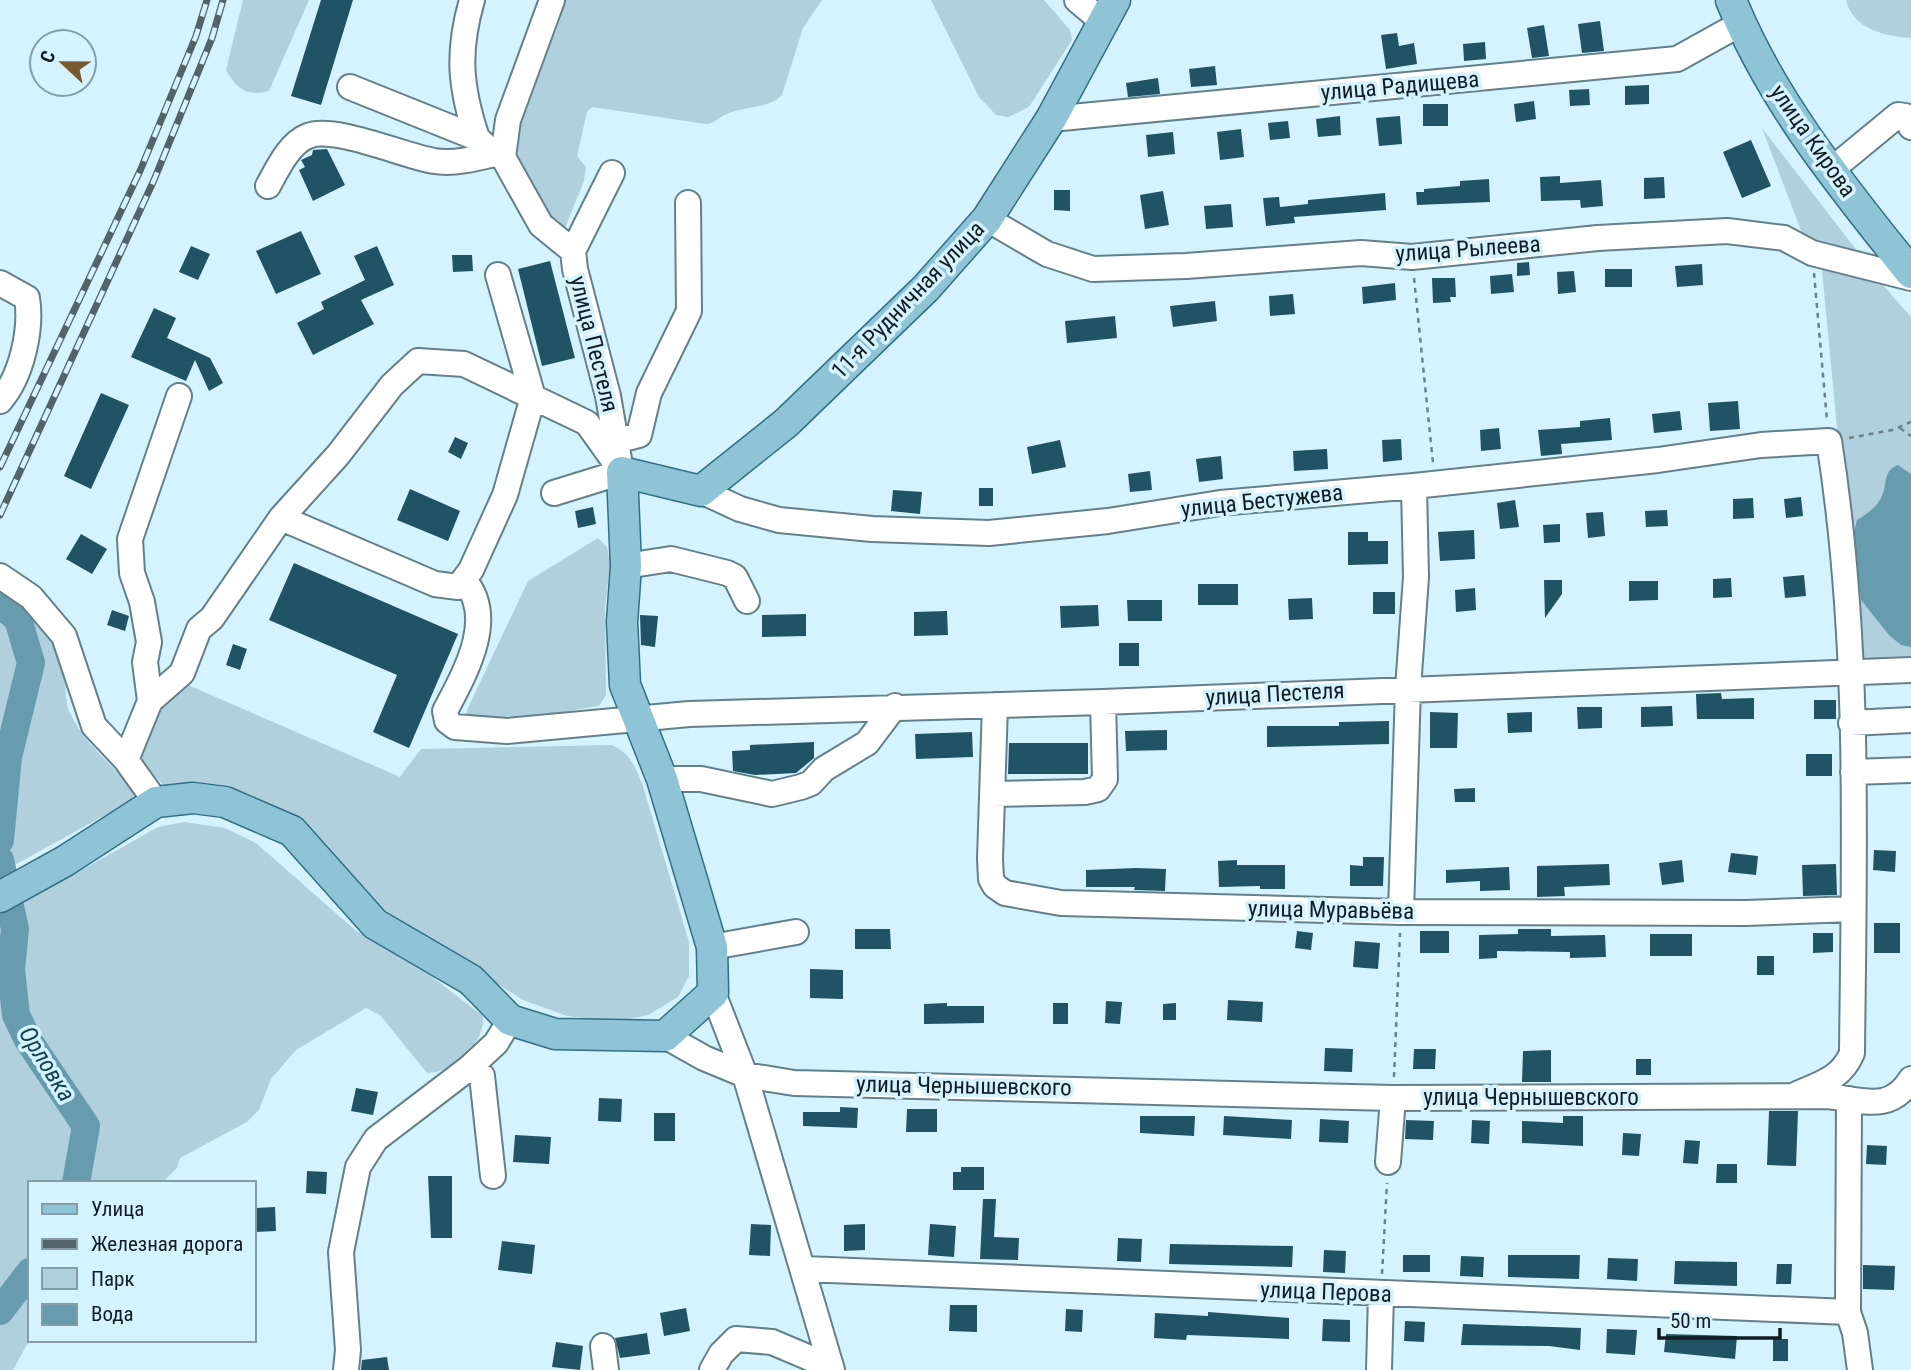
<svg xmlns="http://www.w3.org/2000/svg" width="1911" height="1370" font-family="'Roboto Condensed',sans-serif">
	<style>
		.green { fill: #afd0dc }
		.water { fill: #679bae }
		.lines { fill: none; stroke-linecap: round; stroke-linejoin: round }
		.river { stroke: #679bae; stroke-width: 28 }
		.building { fill: #205465 }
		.minor-casing { stroke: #64808a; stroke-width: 28 }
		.major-casing { stroke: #327085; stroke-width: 33 }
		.path { stroke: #6c8088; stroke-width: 2.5; stroke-dasharray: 5 5; stroke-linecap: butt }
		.minor { stroke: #fff; stroke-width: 24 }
		.major { stroke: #8ec4d6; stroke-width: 30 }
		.rail-casing { stroke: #526369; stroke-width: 7 }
		.rail { stroke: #d4f3fe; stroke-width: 4.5; stroke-dasharray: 13; stroke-linecap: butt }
		.labels { text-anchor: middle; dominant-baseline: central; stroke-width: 7; stroke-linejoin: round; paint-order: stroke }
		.street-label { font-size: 23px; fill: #121d21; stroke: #d4f3fe }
		.water-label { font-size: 24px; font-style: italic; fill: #12414f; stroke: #d4f3fe }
	</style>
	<rect width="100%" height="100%" fill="#d4f3fe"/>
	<path class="green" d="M243 0H309L269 91C246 97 237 89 226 70Z
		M563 0H822L803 28 782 95C768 109 745 106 727 114 718 117 716 123 706 124L592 107 587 112 577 156 586 167 584 181 565 228 554 233C543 218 526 202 519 185 499 139 546 45 563 0Z
		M931 0H1044L1070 30 1072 40 1029 107 1008 117 996 115 979 97Z
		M1846 0H1911V38C1884 36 1853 29 1846 0Z
		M1762 128 1869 266 1802 233Z
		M1821 260 1881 283 1911 317V660L1859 658Z
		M598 538 607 547 610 564 605 608 606 695 599 706 549 714 466 719 467 710 528 581Z
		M0 611C49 618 59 639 65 684 66 693 66 703 69 711 83 742 112 766 136 790L131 800 120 807 0 873Z
		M181 682 400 777 421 749 611 745C630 752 636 768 643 786L689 942V976L678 997 648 1015 616 1022 567 1016 523 1000 381 909 332 853 300 823 165 787 141 761 155 706Z
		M184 822 225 828 256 843 355 930 431 976 483 1016C486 1042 453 1074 427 1073L380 1015 366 1008 296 1050 271 1079 259 1110 247 1122 180 1158 177 1168 162 1183H30V1339L13 1370H0V916L158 827Z"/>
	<path class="water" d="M1898 465 1911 474V647L1901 645 1889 635 1861 600 1853 536 1857 520C1867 514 1876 508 1881 498 1888 485 1882 471 1898 465Z"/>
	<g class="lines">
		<path class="river" d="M0 604 18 619 31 663 8 757 0 840
			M0 860 15 929 11 970 16 1015 28 1040 86 1126 76 1183
			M0 1311 30 1272"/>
	</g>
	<path class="building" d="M321 0H353L321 105 291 96Z
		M1600 21 1604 51 1582 53 1578 24Z
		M1544 25 1549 56 1532 58 1527 28Z
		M1397 33 1399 46 1414 43 1417 64 1386 69 1381 35Z
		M1485 42 1486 59 1464 61 1463 44Z
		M1215 66 1217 85 1191 87 1189 69Z
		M1158 78 1160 94 1128 97 1126 83Z
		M1649 85V104L1625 105V86Z
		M1589 89 1590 105 1570 106 1569 90Z
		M1534 101 1536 119 1516 122 1514 104Z
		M1423 104H1448V126H1423Z
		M1340 116 1341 135 1318 137 1316 119Z
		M1400 116 1402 144 1379 146 1376 118Z
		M1288 121 1290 138 1270 140 1268 123Z
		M1241 129 1244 157 1220 160 1217 132Z
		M1173 132 1175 154 1148 157 1146 135Z
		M1751 140 1771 186 1742 198 1723 152Z
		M327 149 345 185 313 201 299 170 305 167 301 160 312 155 313 150Z
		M1560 176V183L1601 180 1603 206 1581 208 1580 200 1541 201 1540 177Z
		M1664 177 1665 198 1644 199V178Z
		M1489 179 1490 202 1417 205 1416 192H1424V189L1460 186V181Z
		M1054 190H1070V211L1054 210Z
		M1163 191 1169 225 1145 229 1140 195Z
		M1385 193 1386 210 1294 217 1295 223 1266 226 1263 198 1279 197 1280 207 1308 204V200Z
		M1231 204 1233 227 1206 229 1204 206Z
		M301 231 321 274 276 294 256 251Z
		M191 246 210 254 198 280 179 272Z
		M377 246 394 285 361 300 374 324 313 355 297 323 324 309 321 302 365 280 354 256Z
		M452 255H472L473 271 453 272Z
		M550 261 575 358 542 366 518 269Z
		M1529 262 1530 275 1517 276V263Z
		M1702 264 1703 285 1677 287 1675 266Z
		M1605 269H1632V287H1605Z
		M1574 271 1576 292 1558 294 1557 272Z
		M1512 274 1514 292 1491 294 1490 276Z
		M1432 278H1455L1456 297H1450L1451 302 1433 303Z
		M1395 283 1396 300 1363 304 1362 287Z
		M1293 294 1295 314 1270 316 1269 296Z
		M1215 301 1217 321 1173 327 1170 306Z
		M154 308 176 318 167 338 210 358 223 383 209 391 195 360 186 381 131 357Z
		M1115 316 1117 338 1067 343 1065 321Z
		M101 393 129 405 91 489 64 476Z
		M1738 401 1740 429 1710 431 1708 403Z
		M1680 411 1682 430 1654 433 1652 414Z
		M1610 418 1612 440 1561 444 1562 454 1541 456 1538 430 1580 427V421Z
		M1499 428 1501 449 1481 451 1480 430Z
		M455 437 468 443 461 459 448 452Z
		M1401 439 1402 460 1383 462 1382 440Z
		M1060 440 1066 467 1032 474 1027 447Z
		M1327 449 1328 469 1294 471 1293 451Z
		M1221 456 1223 479 1199 482 1196 459Z
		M1150 471 1152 490 1130 492 1128 474Z
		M979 488H993V506H979Z
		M410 489 460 511 448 541 397 520Z
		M893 490 922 492 920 514 891 511Z
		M1801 497 1803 516 1786 518 1784 499Z
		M1753 498 1754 518 1733 519V499Z
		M1515 500 1519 527 1500 529 1497 503Z
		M593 507 596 524 578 528 575 511Z
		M1667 510 1668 526 1646 527 1645 511Z
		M1603 512 1605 536 1588 538 1586 513Z
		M1560 524V542L1544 543 1543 525Z
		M1474 530 1475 559 1440 561 1438 532Z
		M1348 532H1368V541H1388V564L1348 565Z
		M81 534 107 549 92 574 66 559Z
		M294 563 458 634 409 748 373 732 397 675 269 620Z
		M1804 575 1806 596 1785 598 1783 577Z
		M1731 578 1732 597 1713 598V579Z
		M1544 580H1562V594L1545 618Z
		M1629 581H1658V600L1629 601Z
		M1198 584H1238V605H1198Z
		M1475 588 1476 610 1456 612 1455 590Z
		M1373 592H1395V614H1373Z
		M1312 598 1313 619 1289 620 1288 599Z
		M1127 600H1162V621H1128Z
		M1098 605 1099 626 1061 628 1060 606Z
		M112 610 129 616 125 631 107 625Z
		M947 611 948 635 914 636V612Z
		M806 614V636L762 637V615Z
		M640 615 658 616 655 647 641 645Z
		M1119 643H1139V666H1119Z
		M233 644 247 649 240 670 226 665Z
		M1721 693 1722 699 1754 698V719H1697L1696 694Z
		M1814 700H1836V719H1814Z
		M1672 706 1673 726 1641 727V707Z
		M1577 707H1602V728L1578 729Z
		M1430 712 1458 713 1457 748H1430Z
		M1532 712V732L1508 733 1507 713Z
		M1389 721V744L1267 747V726H1339V722Z
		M1167 730V750L1126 751 1125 731Z
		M972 732 973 757 916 759 915 734Z
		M814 742V758L796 773 755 775 733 771 732 751 750 750V745Z
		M1009 743H1088V774H1008Z
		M1806 754H1832V776H1806Z
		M1475 788V802H1455L1454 789Z
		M1874 850 1896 851 1895 872 1873 870Z
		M1731 853 1758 856 1756 875 1728 872Z
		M1363 857H1384L1383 886H1350V865L1363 866Z
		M1237 860V865H1285V889H1260V886L1219 887 1218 861Z
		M1682 860 1684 882 1662 885 1659 863Z
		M1609 864 1610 885 1564 887 1565 896 1537 897V866Z
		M1836 864 1837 895 1803 896 1802 865Z
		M1509 867 1510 890 1480 891V881L1446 883V870Z
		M1136 868 1166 869 1165 891 1134 890 1135 887H1086V870Z
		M1874 923H1900V953H1874Z
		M855 929H890L891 949H855Z
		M1518 929H1551V936L1605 935 1606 957 1570 958V952L1497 951V958L1479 959V935L1518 934Z
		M1297 931 1313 933 1311 950 1295 948Z
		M1420 931H1449V953H1420Z
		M1813 933H1833V952L1813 953Z
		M1650 934H1692V956H1650Z
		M1355 941 1380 943 1378 969 1353 967Z
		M1757 956H1774V975H1757Z
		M810 969 843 970V999L810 998Z
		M1228 1000 1263 1002 1262 1022 1227 1020Z
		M1106 1001 1122 1002 1120 1024 1105 1023Z
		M947 1003V1006H984V1023L924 1024V1004Z
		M1053 1003H1068V1024H1053Z
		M1176 1003V1020H1163V1004Z
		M1325 1048 1353 1049 1352 1072 1324 1071Z
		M1414 1049H1436L1435 1069H1413Z
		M1551 1050V1082H1522L1523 1051Z
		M1636 1059H1651V1075H1636Z
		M356 1088 378 1092 373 1115 351 1111Z
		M599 1098 622 1099 621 1122 598 1121Z
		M840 1107 858 1108 857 1128 803 1126V1112H840Z
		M907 1109H937V1132H906Z
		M1769 1111H1798L1796 1166 1767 1165Z
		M654 1113H675V1141H654Z
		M1140 1116H1195L1194 1136 1140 1133Z
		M1224 1116 1292 1120 1291 1139 1223 1135Z
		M1563 1116H1583V1146L1522 1143V1121L1563 1123Z
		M1320 1119 1349 1121 1348 1143 1319 1142Z
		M1406 1120 1434 1121 1433 1140 1405 1139Z
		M1472 1120 1490 1121 1489 1144 1471 1143Z
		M1623 1133 1641 1134 1639 1156 1622 1155Z
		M515 1135 551 1137 549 1164 513 1162Z
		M1685 1140 1700 1141 1698 1164 1683 1163Z
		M1867 1145 1887 1146 1886 1165 1866 1164Z
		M1717 1164H1737V1183H1716Z
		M961 1167H984V1190H953V1172H961Z
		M307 1171 327 1172 326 1194 306 1193Z
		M428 1176H452V1238H431Z
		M983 1199H996L994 1237 1019 1238 1018 1260 980 1259Z
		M275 1207 276 1231 255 1232V1208Z
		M751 1224 771 1225 770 1256 749 1255Z
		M865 1224V1250L844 1251V1225Z
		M930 1224 956 1226 954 1257 928 1255Z
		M1118 1238 1142 1239 1141 1262 1117 1261Z
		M502 1241 535 1245 532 1274 498 1270Z
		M1170 1244 1293 1246 1292 1267 1169 1264Z
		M1324 1250 1346 1251 1345 1273 1323 1272Z
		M1403 1255H1430V1272H1403Z
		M1508 1255H1580L1579 1279 1508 1277Z
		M1461 1256 1484 1257 1483 1277 1460 1276Z
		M1608 1258 1638 1259 1637 1281 1607 1279Z
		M1675 1261 1737 1262V1286L1674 1284Z
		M1777 1264H1792L1791 1284H1776Z
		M1863 1265 1895 1266 1894 1290 1863 1289Z
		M950 1305H977V1332L949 1331Z
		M686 1308 690 1331 664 1336 660 1313Z
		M1066 1309 1083 1310 1082 1332 1065 1331Z
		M1208 1312 1289 1318V1339L1187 1335 1186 1340 1154 1338 1155 1313 1208 1316Z
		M1323 1319 1350 1320V1342L1322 1341Z
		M1405 1321 1425 1322 1424 1342 1404 1341Z
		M1463 1324 1581 1328 1580 1350 1549 1346 1461 1345Z
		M1607 1329 1637 1330 1635 1355 1606 1353Z
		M647 1333 650 1354 620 1358 615 1338Z
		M1666 1334 1737 1336 1735 1359 1664 1352Z
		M1773 1339H1788V1361H1773Z
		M556 1342 583 1346 580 1370 552 1367Z
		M387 1357 389 1370H361L362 1360Z"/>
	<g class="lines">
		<g class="minor-casing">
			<path id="minor" d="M472 0C457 52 460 87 477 138
				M552 0 508 120 503 157 541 225 573 251 575 269 608 396 620 465
				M1077 0 1103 22
				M350 87 477 138 494 154 503 157
				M1051 119 1677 59 1740 24
				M1830 171 1898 115 1905 116 1911 127
				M268 186C277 170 289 143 308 136 334 125 404 156 434 161 454 164 474 159 494 154
				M987 219 1047 254 1093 269 1186 266 1361 253 1412 257 1598 238 1727 231 1784 238 1812 253 1911 278
				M573 251 612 173
				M0 283 27 298C32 329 22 376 0 401
				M179 396 130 539 132 573 142 602 149 642 145 662 150 701 182 673 199 629 212 618 281 518 338 455 392 385 418 361 464 364 587 423 622 472
				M616 441 639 435 649 393 689 311 688 203
				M701 491 740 509 779 520 872 529 989 533 1108 521 1220 503 1414 486 1658 460 1761 445 1829 441C1861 643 1854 849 1852 1053 1841 1080 1818 1084 1793 1096
				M554 493 622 472
				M281 518 435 584 458 587 471 570 505 495 533 397 498 275
				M626 566 671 559 727 573 735 577 747 601
				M0 576 31 597 64 636 94 726 126 760 156 802
				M464 580C497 618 465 673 445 711L447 721 455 727 507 731 689 714 1103 702 1911 670
				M995 705 990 859 991 879 995 886 1005 893 1061 903 1401 912 1746 913 1853 909
				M1851 723 1911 720
				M126 760 150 701
				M1853 772 1911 770
				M662 779H701L772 794 801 787 811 783 824 769 867 743 895 706
				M993 794 1085 792 1098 789 1105 779 1103 702
				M1401 912 1408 688 1416 577 1414 486
				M712 947 796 932
				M713 993 745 1075 832 1370
				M665 1036 704 1058 745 1075 794 1083 1393 1098 1828 1096C1863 1100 1890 1113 1911 1079
				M469 1068 482 1076 493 1176
				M1849 1099 1848 1312 1855 1333 1860 1370
				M1388 1162 1393 1098
				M805 1269 1848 1312
				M603 1346 606 1370
				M346 1370 348 1350 341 1252 358 1167 376 1139 469 1068 496 1043 510 1020
				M712 1370 721 1354 736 1339 772 1342 831 1367
				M1379 1370 1381 1294"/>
		</g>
		<g class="major-casing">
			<path id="major" d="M1731 0C1772 102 1843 188 1911 273
				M0 897 65 861 156 802 193 798 225 802 292 831 375 924 471 980 510 1020 555 1034 665 1036 713 993 712 947 662 779 625 685 622 622 626 566 622 472 701 491 786 423 926 288 987 219 1051 119 1115 0"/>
		</g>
		<path class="path" d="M1814 273 1827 420
			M1414 278 1433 463
			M1900 428 1911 436
			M1849 438 1892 430 1911 422
			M1394 1077 1400 933
			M1382 1274 1387 1183"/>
		<use href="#minor" class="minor"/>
		<use href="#major" class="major"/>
		<g class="rail-casing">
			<path id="rail" d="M0 467 140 171 196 36 207 0
				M0 515 154 180 212 38 223 0"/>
		</g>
		<use href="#rail" class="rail"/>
	</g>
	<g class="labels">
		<g class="street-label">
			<text transform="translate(1400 86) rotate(-5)">улица Радищева</text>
			<text transform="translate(1813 141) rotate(55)">улица Кирова</text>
			<text transform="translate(1468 249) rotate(-4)">улица Рылеева</text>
			<text transform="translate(908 300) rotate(-46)">11-я Рудничная улица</text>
			<text transform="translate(594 344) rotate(76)">улица Пестеля</text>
			<text transform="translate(1262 501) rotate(-6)">улица Бестужева</text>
			<text transform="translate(1275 694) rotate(-3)">улица Пестеля</text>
			<text transform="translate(1331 910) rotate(1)">улица Муравьёва</text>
			<text transform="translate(964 1086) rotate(1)">улица Чернышевского</text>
			<text x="1531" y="1097">улица Чернышевского</text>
			<text transform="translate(1326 1292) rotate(2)">улица Перова</text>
		</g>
		<g class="water-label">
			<text transform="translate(47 1064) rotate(58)">Орловка</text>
		</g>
	</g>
	<rect x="28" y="1181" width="228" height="161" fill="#d4f3fe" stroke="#869da6" stroke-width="2"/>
	<rect x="42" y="1204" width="35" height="10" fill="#8ec4d6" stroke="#869da6" stroke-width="2"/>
	<text x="91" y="1216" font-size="21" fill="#121d21">Улица</text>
	<rect x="42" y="1239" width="35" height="10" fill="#526369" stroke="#869da6" stroke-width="2"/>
	<text x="91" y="1251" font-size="21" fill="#121d21">Железная дорога</text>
	<rect x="42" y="1268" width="35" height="21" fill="#afd0dc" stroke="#869da6" stroke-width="2"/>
	<text x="91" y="1286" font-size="21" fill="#121d21">Парк</text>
	<rect x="42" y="1304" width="35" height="21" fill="#679bae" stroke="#869da6" stroke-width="2"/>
	<text x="91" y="1321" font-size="21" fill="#121d21">Вода</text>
	<g transform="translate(63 63) rotate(292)"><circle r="33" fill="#d4f3fe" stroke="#869da6" stroke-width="2"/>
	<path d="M0-5L12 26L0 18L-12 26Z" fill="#78582e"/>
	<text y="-10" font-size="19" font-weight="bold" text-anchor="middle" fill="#121d21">С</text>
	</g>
	<path d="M1659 1328v10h121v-10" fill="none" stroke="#121d21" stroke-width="3.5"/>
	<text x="1670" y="1328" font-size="21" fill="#121d21" stroke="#d4f3fe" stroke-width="5" paint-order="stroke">50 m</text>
</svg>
